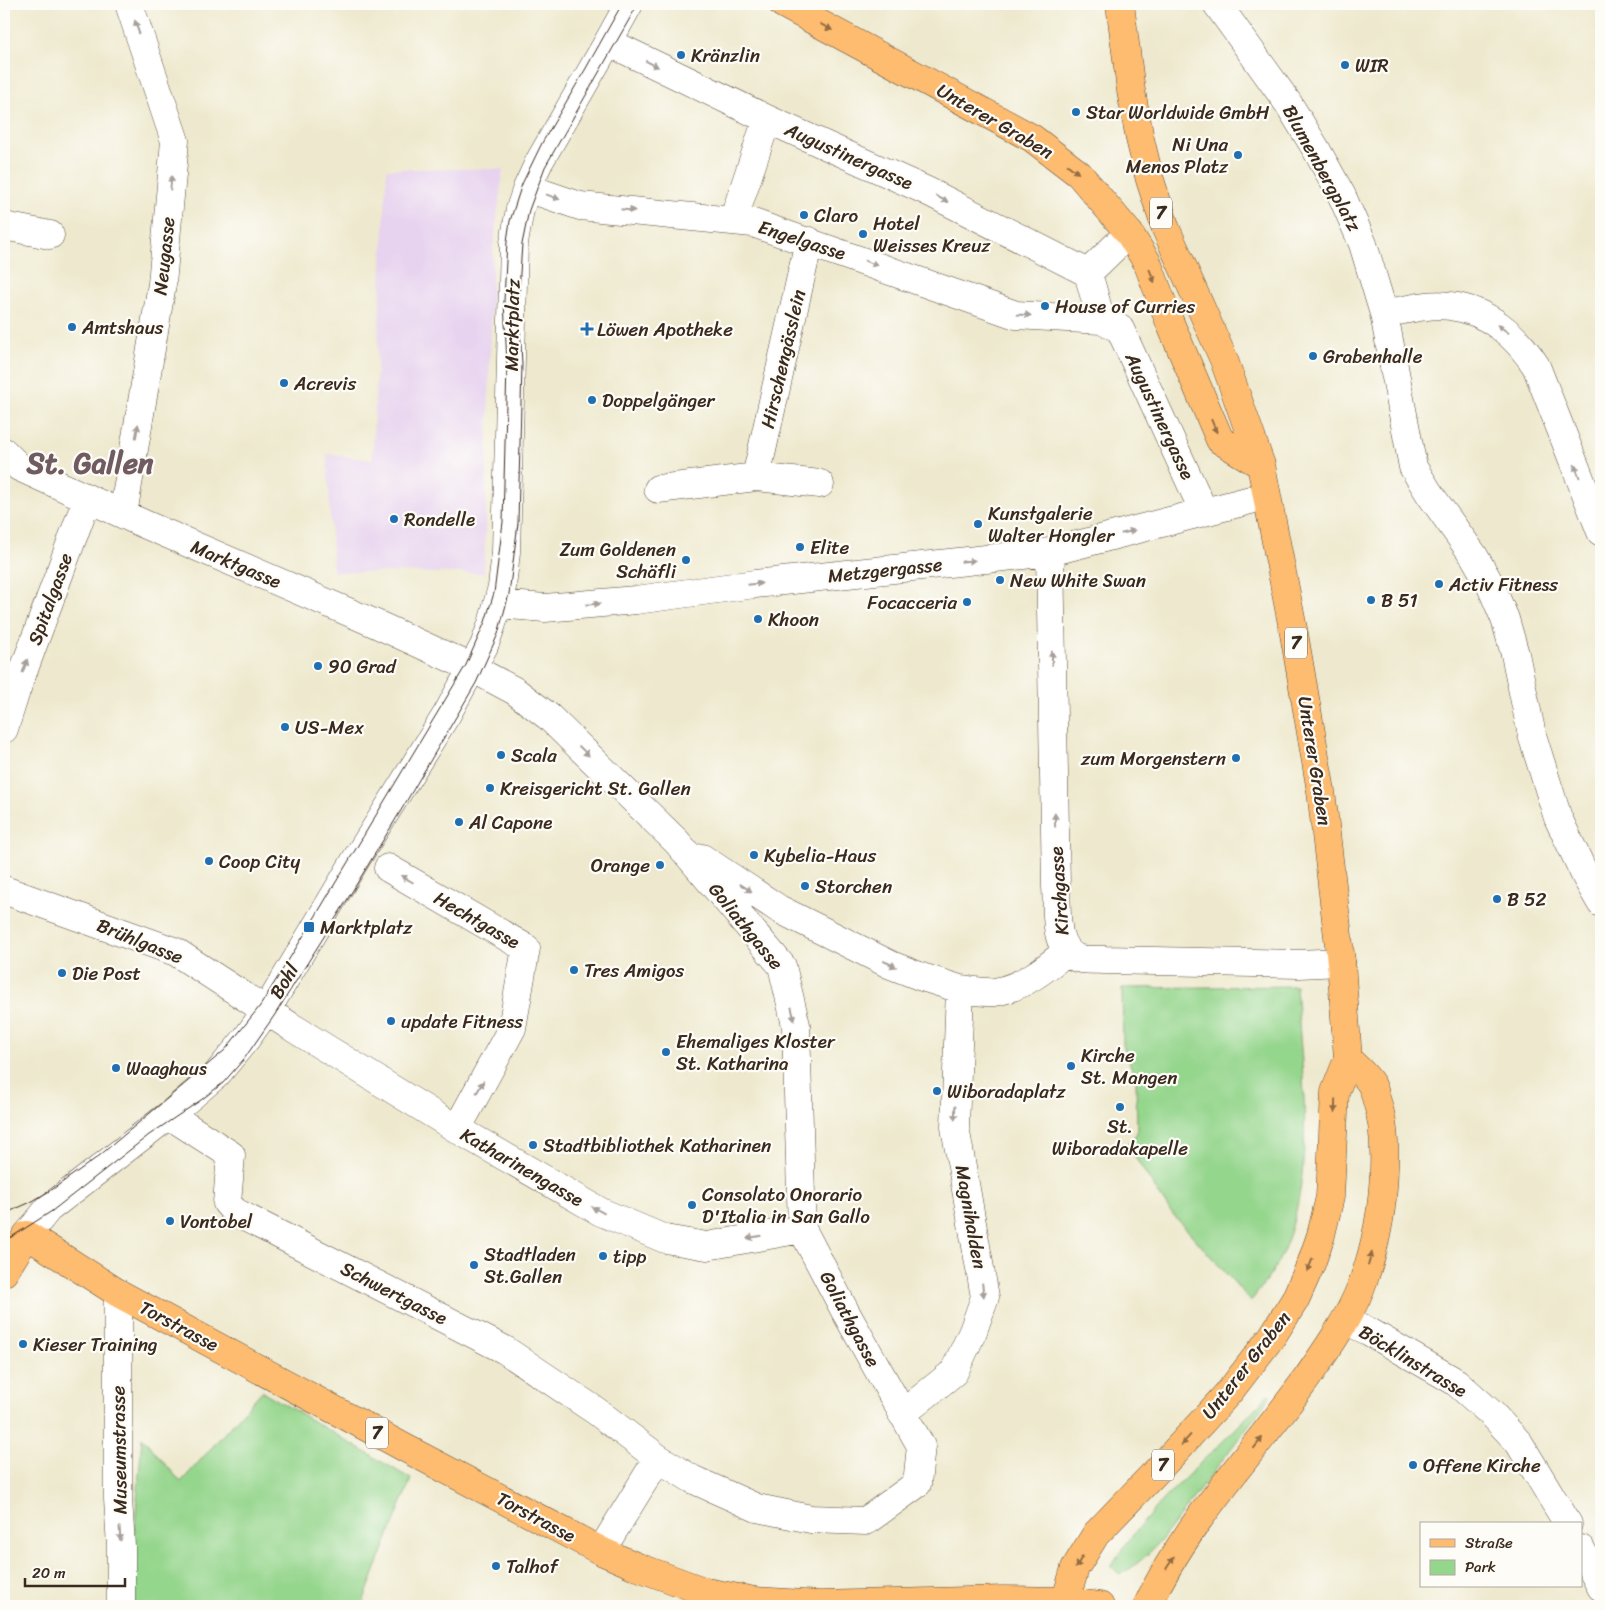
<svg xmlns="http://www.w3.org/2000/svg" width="1605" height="1610" font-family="Sriracha,sans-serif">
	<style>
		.built { fill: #e7d2ef }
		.green { fill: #95d68d; stroke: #688056 }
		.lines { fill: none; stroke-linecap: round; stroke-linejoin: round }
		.minor-casing { stroke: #564738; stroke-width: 29 }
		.major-casing { stroke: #564738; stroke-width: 29 }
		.minor { stroke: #fff; stroke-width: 28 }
		.major { stroke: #febc70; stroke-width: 28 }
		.tram { stroke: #3b2a1e; stroke-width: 1 }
		.oneway { fill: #a79f9a }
		.oneway2 { fill: #936c43 }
		.poi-dot { fill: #1f6fb2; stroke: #fdfcf7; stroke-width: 2 }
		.labels { text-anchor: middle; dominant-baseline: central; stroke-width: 4.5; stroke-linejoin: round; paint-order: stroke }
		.shield { fill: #fdfcf7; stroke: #75695f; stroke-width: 1 }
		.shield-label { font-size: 18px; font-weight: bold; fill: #3b2a1e }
		.poi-label { font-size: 19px; fill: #3b2a1e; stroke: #fdfcf7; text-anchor: start }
		.street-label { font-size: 19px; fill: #3b2a1e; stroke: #fdfcf7 }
		.town-label { font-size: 29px; font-weight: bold; fill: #6f5b61; stroke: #fdfcf7 }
	</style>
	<rect width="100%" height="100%" fill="#fdfcf7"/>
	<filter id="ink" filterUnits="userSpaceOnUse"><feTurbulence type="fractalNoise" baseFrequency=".02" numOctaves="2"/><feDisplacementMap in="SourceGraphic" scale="10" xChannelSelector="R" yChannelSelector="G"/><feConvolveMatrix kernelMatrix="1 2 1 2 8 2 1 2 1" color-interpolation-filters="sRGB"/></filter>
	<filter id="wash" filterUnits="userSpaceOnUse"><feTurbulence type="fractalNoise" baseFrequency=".0096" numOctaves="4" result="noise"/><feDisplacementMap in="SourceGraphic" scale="20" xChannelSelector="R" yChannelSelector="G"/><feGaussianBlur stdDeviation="1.12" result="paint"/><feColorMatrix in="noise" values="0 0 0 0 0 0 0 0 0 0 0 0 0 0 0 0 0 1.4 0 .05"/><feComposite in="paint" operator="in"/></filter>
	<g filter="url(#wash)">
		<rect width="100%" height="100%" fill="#eee9ce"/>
		<path class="built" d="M387 169H503L493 249 484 573 333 572 327 454 372 460Z"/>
		<path class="green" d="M1296 986C1302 1073 1319 1183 1277 1264 1270 1277 1260 1289 1251 1301L1170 1211 1127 1145 1137 1133 1136 1080 1123 1045 1122 988Z
			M262 1391 411 1479 363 1602 371 1606H133V1551L142 1437 181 1482Z
			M1268 1394 1271 1396 1163 1538C1150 1553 1137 1565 1120 1575L1111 1566C1153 1499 1217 1453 1268 1394Z"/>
	</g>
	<g filter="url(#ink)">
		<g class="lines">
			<g class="minor-casing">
				<path id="minor" d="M1217 4 1288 103 1316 149 1342 196 1363 244 1384 314 1413 467 1429 493 1474 556 1490 584 1505 619 1515 654 1532 735 1558 818 1586 877 1601 903
					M608 42 767 119 927 191 1088 273 1101 320 1120 329 1204 512
					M527 188 580 206 753 223 1016 315 1101 320
					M733 221 767 119
					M4 226 50 235
					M809 241 756 477 820 484
					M1088 273 1129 233
					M1384 314C1405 310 1428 303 1450 306 1487 310 1516 335 1536 366L1601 532
					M4 452 19 467 144 524 374 623 466 665 515 691 549 717 677 842 782 966 796 1025 802 1229 845 1311 921 1446 917 1484 866 1521 811 1519 757 1508 692 1479 658 1458 601 1551
					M658 489 756 477
					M123 514 162 284 175 141 129 4
					M1050 552 1056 886C1058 910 1052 947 1077 958 1085 961 1096 959 1105 960L1299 964 1341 962
					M498 604 545 608 636 600 755 584 1050 552 1266 496
					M4 729 16 691 87 499
					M702 858 779 909 891 965 922 977 960 989 955 1127 985 1297 973 1331 954 1372 902 1414
					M388 868 526 948 512 1028 457 1129
					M4 890 176 952 290 1026 457 1129 601 1212 665 1239 707 1246 802 1229
					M960 989C971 990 984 993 995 992 1023 987 1045 969 1066 952
					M169 1115 231 1155 227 1203 235 1212 505 1350 596 1411 658 1458
					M27 1235 48 1209 169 1115 217 1074 246 1039 266 1011 355 861 447 714 472 668 484 646 492 624 502 587 506 552 514 243 520 209 527 188 539 162 608 42 629 4
					M118 1293V1499L121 1546V1606
					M1345 1320 1368 1331 1456 1382 1493 1415 1519 1443 1568 1524
					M1581 1549 1601 1587"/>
			</g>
			<g class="major-casing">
				<path id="major" d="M783 4 1032 138 1079 174 1129 233 1147 262 1170 323 1220 440 1261 465
					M27 1235 118 1293 407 1449 601 1551 638 1567 706 1592 755 1601 820 1605 1004 1600 1064 1601 1100 1606
					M4 1272 27 1235
					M1064 1606 1075 1568 1096 1534 1169 1458 1230 1391 1273 1335 1295 1300 1311 1264 1321 1235 1330 1197 1335 1092 1348 1059 1341 962 1321 791 1294 634 1261 465 1224 360 1166 229 1150 180 1140 139 1131 91 1120 4
					M1147 1606C1186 1522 1253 1453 1307 1378 1327 1349 1348 1320 1361 1287 1375 1250 1383 1208 1384 1169 1385 1144 1384 1122 1376 1098 1375 1094 1374 1088 1371 1084 1366 1075 1355 1067 1348 1059"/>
			</g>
			<use href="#minor" class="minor"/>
			<use href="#major" class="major"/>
			<path class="tram" d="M4 1214 31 1202 53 1189 99 1156 225 1050 260 1006 309 927 466 665 485 622 494 593 503 522 507 364 504 301 507 241 510 221 522 184 542 143 585 70 622 4
				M4 1241 13 1236 52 1211 149 1135 201 1100 223 1083 244 1059 274 1016 344 905 406 802 476 683 498 634 509 594 518 523 522 364 519 305 520 273 522 244 529 210 545 167 638 4"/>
		</g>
		<defs><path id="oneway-solid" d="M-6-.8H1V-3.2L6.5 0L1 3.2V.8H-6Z" transform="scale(1.25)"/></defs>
		<g class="oneway">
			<use href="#oneway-solid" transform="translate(137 27) rotate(-109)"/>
			<use href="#oneway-solid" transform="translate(652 64) rotate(26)"/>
			<use href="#oneway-solid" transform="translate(171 183) rotate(-84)"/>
			<use href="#oneway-solid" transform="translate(553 197) rotate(20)"/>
			<use href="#oneway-solid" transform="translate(942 199) rotate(27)"/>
			<use href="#oneway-solid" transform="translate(628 210) rotate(6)"/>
			<use href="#oneway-solid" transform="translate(871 263) rotate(20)"/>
			<use href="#oneway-solid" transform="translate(1024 315) rotate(4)"/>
			<use href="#oneway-solid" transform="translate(1503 329) rotate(-145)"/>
			<use href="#oneway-solid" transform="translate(137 431) rotate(-80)"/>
			<use href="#oneway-solid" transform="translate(1577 471) rotate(-111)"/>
			<use href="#oneway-solid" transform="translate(1128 532) rotate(-14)"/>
			<use href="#oneway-solid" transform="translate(968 561) rotate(-6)"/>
			<use href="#oneway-solid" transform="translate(755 584) rotate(-6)"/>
			<use href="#oneway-solid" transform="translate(593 604) rotate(-5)"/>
			<use href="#oneway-solid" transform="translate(1052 658) rotate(-91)"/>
			<use href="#oneway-solid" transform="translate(25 666) rotate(-70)"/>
			<use href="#oneway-solid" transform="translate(584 751) rotate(44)"/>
			<use href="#oneway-solid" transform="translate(1055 820) rotate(-91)"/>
			<use href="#oneway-solid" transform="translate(407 879) rotate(-150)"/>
			<use href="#oneway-solid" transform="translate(746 888) rotate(33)"/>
			<use href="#oneway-solid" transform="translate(890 964) rotate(25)"/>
			<use href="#oneway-solid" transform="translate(793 1014) rotate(77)"/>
			<use href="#oneway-solid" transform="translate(480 1087) rotate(-61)"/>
			<use href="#oneway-solid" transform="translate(955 1113) rotate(92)"/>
			<use href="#oneway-solid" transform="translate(598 1210) rotate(-152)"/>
			<use href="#oneway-solid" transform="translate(754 1237) rotate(170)"/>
			<use href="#oneway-solid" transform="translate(983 1290) rotate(83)"/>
			<use href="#oneway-solid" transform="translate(120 1534) rotate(86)"/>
		</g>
		<g class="oneway2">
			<use href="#oneway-solid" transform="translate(826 27) rotate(28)"/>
			<use href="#oneway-solid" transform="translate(1073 169) rotate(37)"/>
			<use href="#oneway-solid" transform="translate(1152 276) rotate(69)"/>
			<use href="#oneway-solid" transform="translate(1214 426) rotate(67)"/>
			<use href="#oneway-solid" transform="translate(1335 1106) rotate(91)"/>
			<use href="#oneway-solid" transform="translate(1370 1259) rotate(-74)"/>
			<use href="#oneway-solid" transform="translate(1310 1265) rotate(112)"/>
			<use href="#oneway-solid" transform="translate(1186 1440) rotate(132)"/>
			<use href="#oneway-solid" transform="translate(1258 1443) rotate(-52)"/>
			<use href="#oneway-solid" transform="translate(1079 1562) rotate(121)"/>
			<use href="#oneway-solid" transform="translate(1170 1563) rotate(-56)"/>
		</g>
	</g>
	<g class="poi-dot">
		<circle cx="681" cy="55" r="5"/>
		<circle cx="1345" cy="65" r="5"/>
		<circle cx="1076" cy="112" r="5"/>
		<circle cx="1238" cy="155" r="5"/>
		<circle cx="804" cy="215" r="5"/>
		<circle cx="863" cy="234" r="5"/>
		<circle cx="1045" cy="306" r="5"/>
		<circle cx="72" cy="327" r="5"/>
		<path d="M584.5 321.5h5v5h5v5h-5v5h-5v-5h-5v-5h5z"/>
		<circle cx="1313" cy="356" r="5"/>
		<circle cx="284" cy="383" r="5"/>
		<circle cx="592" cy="400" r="5"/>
		<circle cx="394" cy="519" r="5"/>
		<circle cx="978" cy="524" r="5"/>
		<circle cx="800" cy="547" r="5"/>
		<circle cx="686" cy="560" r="5"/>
		<circle cx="1000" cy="580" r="5"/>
		<circle cx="1439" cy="584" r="5"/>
		<circle cx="1371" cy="600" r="5"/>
		<circle cx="967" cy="602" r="5"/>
		<circle cx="758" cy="619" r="5"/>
		<circle cx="318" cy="666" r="5"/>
		<circle cx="285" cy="727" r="5"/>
		<circle cx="501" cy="755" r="5"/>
		<circle cx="1236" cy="758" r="5"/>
		<circle cx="490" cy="788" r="5"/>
		<circle cx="459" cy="822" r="5"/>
		<circle cx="754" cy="855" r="5"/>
		<circle cx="209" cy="861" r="5"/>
		<circle cx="660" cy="865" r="5"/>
		<circle cx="805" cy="886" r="5"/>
		<circle cx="1497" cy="899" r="5"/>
		<rect x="303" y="921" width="12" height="12" rx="2.5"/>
		<circle cx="574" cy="970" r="5"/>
		<circle cx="62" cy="973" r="5"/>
		<circle cx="391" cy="1021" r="5"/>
		<circle cx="666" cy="1052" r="5"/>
		<circle cx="1071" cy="1066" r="5"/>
		<circle cx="116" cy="1068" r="5"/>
		<circle cx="937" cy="1091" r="5"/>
		<circle cx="1120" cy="1107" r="5"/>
		<circle cx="533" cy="1145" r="5"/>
		<circle cx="692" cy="1205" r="5"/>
		<circle cx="170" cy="1221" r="5"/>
		<circle cx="603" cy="1256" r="5"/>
		<circle cx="474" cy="1265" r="5"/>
		<circle cx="23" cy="1344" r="5"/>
		<circle cx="1413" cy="1465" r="5"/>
		<circle cx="496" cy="1566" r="5"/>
	</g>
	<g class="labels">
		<g class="shield">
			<rect x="1150" y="197.5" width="22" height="31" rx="4"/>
			<rect x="1285" y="627.5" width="22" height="31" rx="4"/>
			<rect x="366" y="1417.5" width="22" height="31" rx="4"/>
			<rect x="1152" y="1449.5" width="22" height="31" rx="4"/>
		</g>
		<g class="shield-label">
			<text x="1161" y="213">7</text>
			<text x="1296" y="643">7</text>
			<text x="377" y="1433">7</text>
			<text x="1163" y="1465">7</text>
		</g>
		<g class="poi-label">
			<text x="691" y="55">Kränzlin</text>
			<text x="1355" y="65">WIR</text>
			<text x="1086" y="112">Star Worldwide GmbH</text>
			<text x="1228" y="144" text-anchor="end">Ni Una<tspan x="1228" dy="22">Menos Platz</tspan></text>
			<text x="814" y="215">Claro</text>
			<text x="873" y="223">Hotel<tspan x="873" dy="22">Weisses Kreuz</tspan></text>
			<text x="1055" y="306">House of Curries</text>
			<text x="82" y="327">Amtshaus</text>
			<text x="597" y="329">Löwen Apotheke</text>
			<text x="1323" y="356">Grabenhalle</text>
			<text x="294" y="383">Acrevis</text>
			<text x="602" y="400">Doppelgänger</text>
			<text x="988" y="513">Kunstgalerie<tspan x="988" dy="22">Walter Hongler</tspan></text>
			<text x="404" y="519">Rondelle</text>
			<text x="810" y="547">Elite</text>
			<text x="676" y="549" text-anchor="end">Zum Goldenen<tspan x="676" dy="22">Schäfli</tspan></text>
			<text x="1010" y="580">New White Swan</text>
			<text x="1449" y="584">Activ Fitness</text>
			<text x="1381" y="600">B 51</text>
			<text x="957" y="602" text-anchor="end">Focacceria</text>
			<text x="768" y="619">Khoon</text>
			<text x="328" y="666">90 Grad</text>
			<text x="295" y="727">US-Mex</text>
			<text x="511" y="755">Scala</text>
			<text x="1226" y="758" text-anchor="end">zum Morgenstern</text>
			<text x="500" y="788">Kreisgericht St. Gallen</text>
			<text x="469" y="822">Al Capone</text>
			<text x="764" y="855">Kybelia-Haus</text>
			<text x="219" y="861">Coop City</text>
			<text x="650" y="865" text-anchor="end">Orange</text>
			<text x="815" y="886">Storchen</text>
			<text x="1507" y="899">B 52</text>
			<text x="320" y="927">Marktplatz</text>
			<text x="584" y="970">Tres Amigos</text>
			<text x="72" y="973">Die Post</text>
			<text x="401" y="1021">update Fitness</text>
			<text x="676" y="1041">Ehemaliges Kloster<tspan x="676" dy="22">St. Katharina</tspan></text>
			<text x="1081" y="1055">Kirche<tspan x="1081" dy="22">St. Mangen</tspan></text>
			<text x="126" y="1068">Waaghaus</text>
			<text x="947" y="1091">Wiboradaplatz</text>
			<text x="1120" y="1126" text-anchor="middle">St.<tspan x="1120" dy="22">Wiboradakapelle</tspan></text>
			<text x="543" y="1145">Stadtbibliothek Katharinen</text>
			<text x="702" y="1194">Consolato Onorario<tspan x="702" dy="22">D'Italia in San Gallo</tspan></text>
			<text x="180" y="1221">Vontobel</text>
			<text x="484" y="1254">Stadtladen<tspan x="484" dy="22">St.Gallen</tspan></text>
			<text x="613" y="1256">tipp</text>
			<text x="33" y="1344">Kieser Training</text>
			<text x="1423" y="1465">Offene Kirche</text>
			<text x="506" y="1566">Talhof</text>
		</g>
		<g class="street-label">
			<text transform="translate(995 121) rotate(30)">Unterer Graben</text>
			<text transform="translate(849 156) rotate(24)">Augustinergasse</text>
			<text transform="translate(1322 168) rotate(61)">Blumenbergplatz</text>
			<text transform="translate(802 240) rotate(18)">Engelgasse</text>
			<text transform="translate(164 256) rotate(-84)">Neugasse</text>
			<text transform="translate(512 325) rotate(-89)">Marktplatz</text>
			<text transform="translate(783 359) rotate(-77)">Hirschengässlein</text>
			<text transform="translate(1160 416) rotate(65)">Augustinergasse</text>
			<text transform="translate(236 564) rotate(23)">Marktgasse</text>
			<text transform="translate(885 570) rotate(-6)">Metzgergasse</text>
			<text transform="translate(50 599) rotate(-70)">Spitalgasse</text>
			<text transform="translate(1315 761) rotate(81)">Unterer Graben</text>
			<text transform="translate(1059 891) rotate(-94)">Kirchgasse</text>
			<text transform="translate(477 920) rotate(30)">Hechtgasse</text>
			<text transform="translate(746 926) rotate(51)">Goliathgasse</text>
			<text transform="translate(140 941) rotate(22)">Brühlgasse</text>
			<text transform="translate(284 981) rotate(-59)">Bohl</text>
			<text transform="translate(522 1167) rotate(30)">Katharinengasse</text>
			<text transform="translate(971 1217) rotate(80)">Magnihalden</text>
			<text transform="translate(394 1293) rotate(27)">Schwertgasse</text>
			<text transform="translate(850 1319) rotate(62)">Goliathgasse</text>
			<text transform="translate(179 1326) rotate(28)">Torstrasse</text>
			<text transform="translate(1413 1361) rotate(31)">Böcklinstrasse</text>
			<text transform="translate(1246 1365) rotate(-52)">Unterer Graben</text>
			<text transform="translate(119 1450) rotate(-91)">Museumstrasse</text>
			<text transform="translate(536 1517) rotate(28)">Torstrasse</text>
		</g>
		<g class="town-label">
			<text x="90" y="463">St. Gallen</text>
		</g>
	</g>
	<rect width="1605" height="1610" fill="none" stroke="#fdfcf7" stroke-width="20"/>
	<rect x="1420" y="1522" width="162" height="65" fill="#fdfcf7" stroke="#afa8a0"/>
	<rect x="1430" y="1539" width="25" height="8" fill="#febc70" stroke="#afa8a0"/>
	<text x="1465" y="1548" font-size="15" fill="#3b2a1e">Straße</text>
	<rect x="1430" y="1560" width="25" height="15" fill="#95d68d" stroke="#afa8a0"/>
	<text x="1465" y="1572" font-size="15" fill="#3b2a1e">Park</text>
	<path d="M25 1578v8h100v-8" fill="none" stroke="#3b2a1e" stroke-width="2.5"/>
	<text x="32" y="1578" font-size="15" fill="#3b2a1e" stroke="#fdfcf7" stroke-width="4" paint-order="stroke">20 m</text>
</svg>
